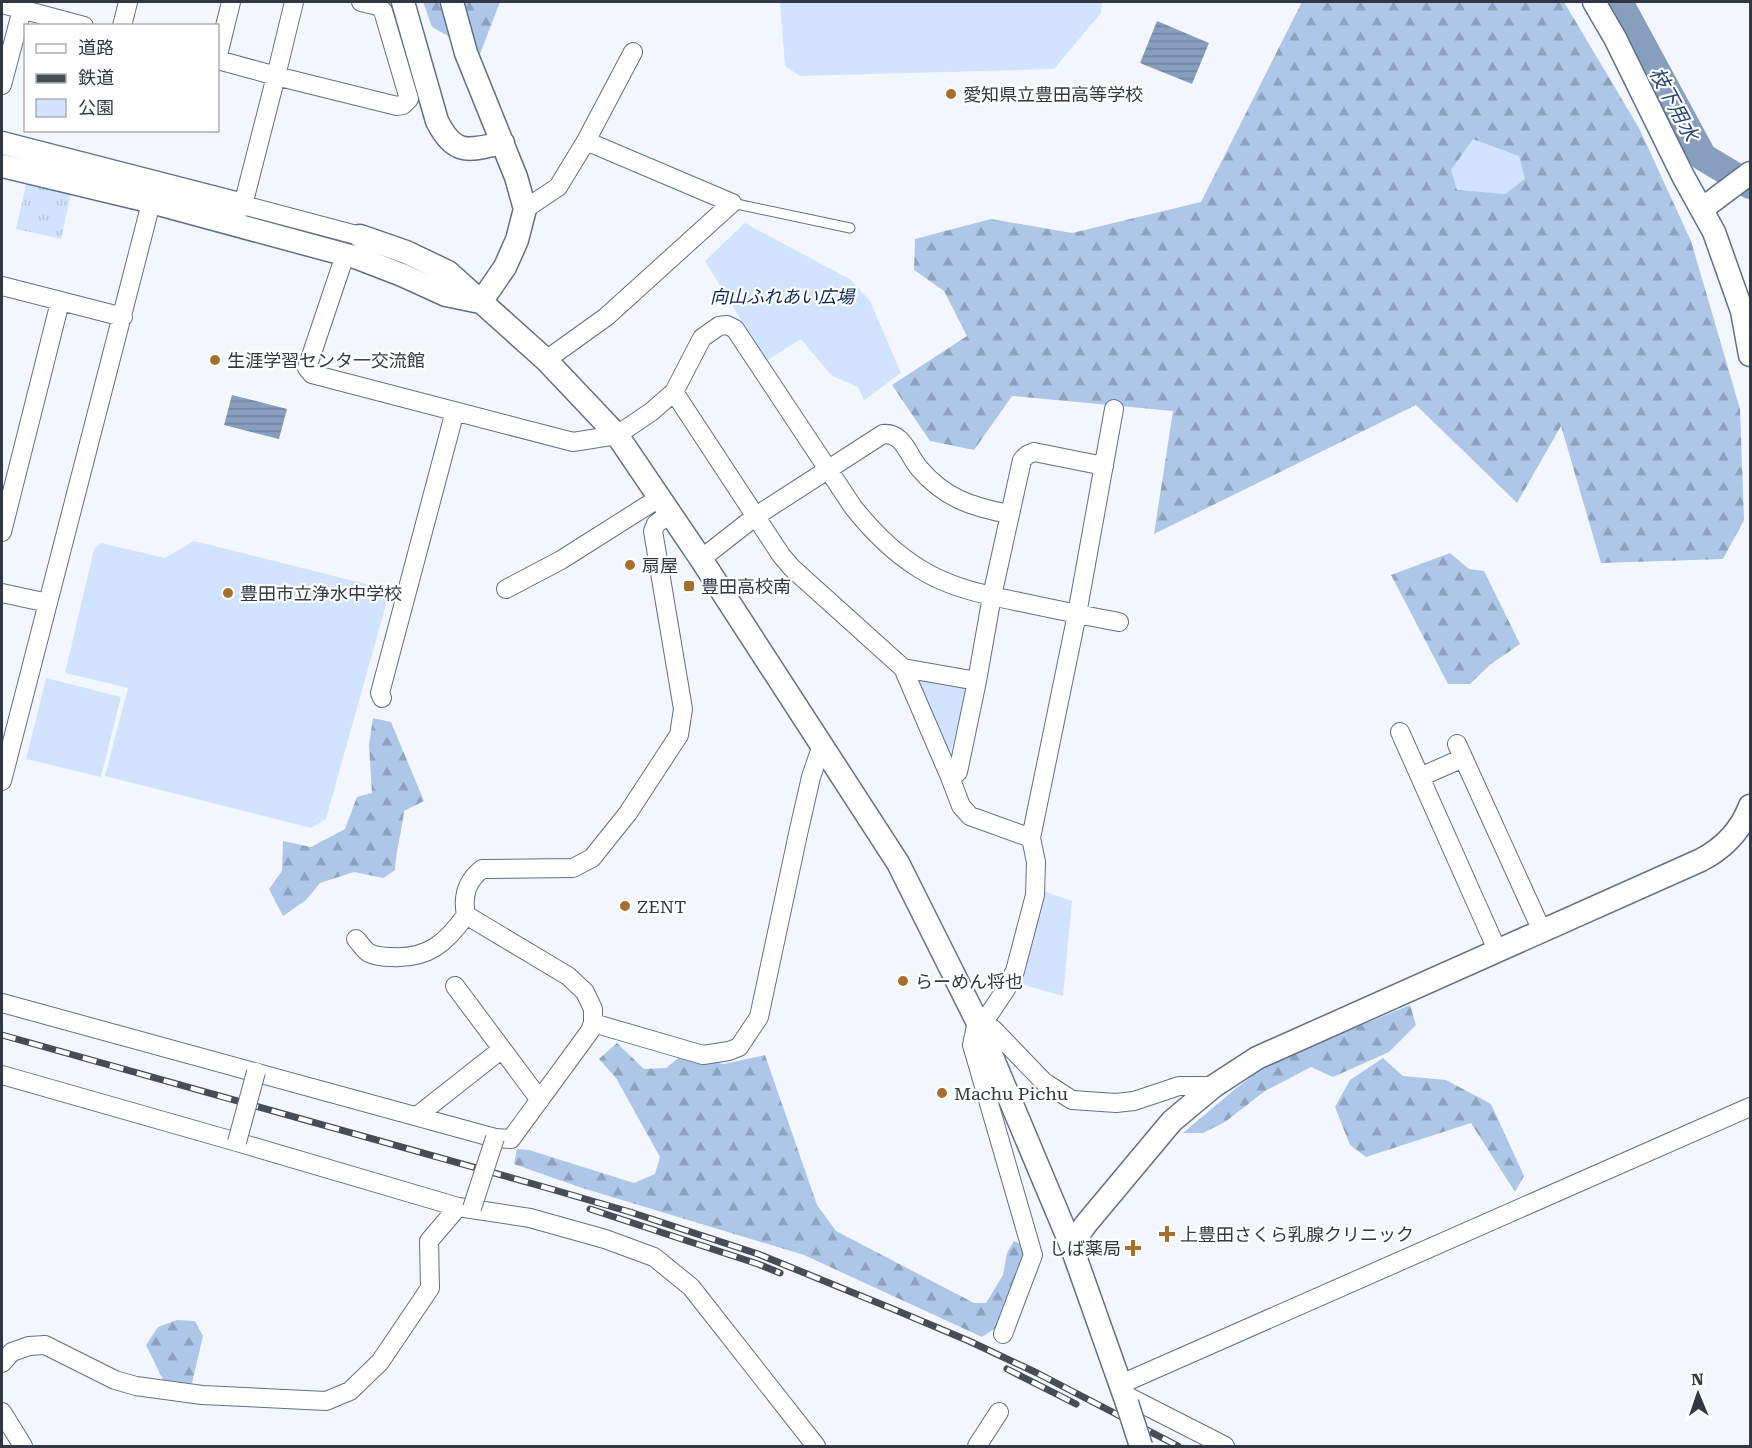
<svg xmlns="http://www.w3.org/2000/svg" width="1752" height="1448" font-family="'Roboto Serif','Noto Sans JP',serif">
	<style>
		.grass { fill: url(#grass-tufts) }
		.forest { fill: url(#forest-firs) }
		.park { fill: #d1e3fe }
		.water { fill: url(#water-rules) }
		.lines { fill: none; stroke-linecap: round; stroke-linejoin: round }
		.river { stroke: #879ebf; stroke-width: 28 }
		.service-casing { stroke: #607088; stroke-width: 11 }
		.minor-casing { stroke: #607088; stroke-width: 20 }
		.tertiary-casing { stroke: #607088; stroke-width: 25 }
		.service { stroke: #fff; stroke-width: 9 }
		.minor { stroke: #fff; stroke-width: 18 }
		.tertiary { stroke: #fff; stroke-width: 22 }
		.rail-casing { stroke: #464d57; stroke-width: 7 }
		.rail { stroke: #fff; stroke-width: 4.5; stroke-dasharray: 14; stroke-linecap: butt }
		.minor-bridge-casing { stroke: #607088; stroke-width: 20; stroke-linecap: butt }
		.tertiary-bridge-casing { stroke: #607088; stroke-width: 25; stroke-linecap: butt }
		.minor-bridge { stroke: #fff; stroke-width: 18 }
		.tertiary-bridge { stroke: #fff; stroke-width: 22 }
		.poi-dot { fill: #a76f2d; stroke: #fff; stroke-width: 2 }
		.labels { text-anchor: middle; dominant-baseline: central; stroke-width: 4.5; stroke-linejoin: round; paint-order: stroke }
		.poi-label { font-size: 18px; fill: #313843; stroke: #fff; text-anchor: start }
		.park-label { font-size: 18px; font-style: italic; fill: #0a2752; stroke: #fff }
		.water-label { font-size: 20px; font-style: italic; fill: #294774; stroke: #fff }
	</style>
	<defs>
		<pattern id="grass-tufts" width="24" height="20" patternUnits="userSpaceOnUse" patternTransform="scale(1.5)"><rect width="24" height="20" fill="#d1e3fe"/><path d="M3 7l-1-3M5 7V3M7 7l1-3M15 17l-1-3M17 17v-4M19 17l1-3" fill="none" stroke="#b4c4db"/></pattern>
		<pattern id="forest-firs" width="22" height="20" patternUnits="userSpaceOnUse" patternTransform="scale(1.5)"><rect width="22" height="20" fill="#aec6e8"/><path d="M5 1l3.5 6h-7zM16 11l3.5 6h-7z" fill="#8ea2be"/></pattern>
		<pattern id="water-rules" width="6" height="5" patternUnits="userSpaceOnUse" patternTransform="scale(1.5)"><rect width="6" height="5" fill="#879ebf"/><path d="M0 2.5h6" fill="none" stroke="#6f829d"/></pattern>
	</defs>
	<rect width="100%" height="100%" fill="#f3f7fd"/>
	<path class="grass" d="M26 184 71 194 61 239 16 229Z"/>
	<path class="forest" d="M423 2H500L480 54 432 27Z
		M1302 2H1564L1639 128 1691 241 1740 409 1744 520 1723 559 1601 563 1561 426 1517 503 1416 405 1154 534 1173 411 1012 396 974 450 930 441 892 385 967 336 944 291 914 270 915 239 991 219 1072 233 1201 202Z
		M1450 553 1469 569 1484 571 1520 644 1491 664 1470 684H1448L1391 575Z
		M373 718 391 722 424 801 404 811C402 831 396 850 395 870L383 878 354 872 320 883 306 900 283 916 269 889 282 871 283 841 311 847 345 829 357 797 372 793 369 745Z
		M1410 1005 1416 1025 1389 1052 1333 1077 1311 1067 1265 1091 1225 1122 1203 1133H1183L1234 1090 1259 1071 1323 1041Z
		M617 1043 644 1069 666 1068 681 1056 724 1064 765 1055 817 1205 836 1231 974 1303H986L1003 1275 1007 1253 1014 1241 1025 1246 1024 1260 999 1326 982 1337 804 1255 579 1187 514 1164 517 1149 529 1150 634 1183 655 1174 660 1157 616 1078 599 1059Z
		M1383 1058 1403 1076 1446 1080 1491 1104 1524 1176 1515 1192 1471 1123 1366 1157 1350 1145 1335 1107 1350 1080Z
		M177 1320 195 1321 203 1336 192 1383 164 1382 146 1345 158 1327Z"/>
	<path class="park" d="M780 2H1102L1101 13 1054 69 800 76 785 66Z
		M1473 139 1519 156 1525 179 1505 194 1457 190 1451 170Z
		M745 223 851 280 870 301 901 373 864 400 858 387 832 376 801 339 766 361 705 261Z
		M194 541 390 590 326 819 311 828 105 776 128 688 65 673 94 549 101 543 165 558Z
		M46 678 121 697 101 777 26 759Z
		M913 678 968 687 950 755Z
		M1043 891 1072 901 1063 996 1017 983Z"/>
	<path class="water" d="M1157 21 1209 43 1192 84 1140 63Z
		M232 395 287 409 279 439 224 425Z"/>
	<g class="lines">
		<path class="river" d="M1619 2 1703 157 1750 185"/>
		<g class="service-casing">
			<path id="service" d="M732 203 850 228"/>
		</g>
		<g class="minor-casing">
			<path id="minor" d="M294 2 276 76 397 106 403 105 409 99 383 11 378 6 361 2
				M2 4 84 26
				M122 26 128 2
				M218 55 231 2
				M218 60 276 76 243 205 360 236
				M2 85 24 2
				M525 209 558 187 586 141 633 52
				M345 255 307 368 312 374 573 442 617 435 651 412 674 392 702 338 719 326 727 325 735 329 853 507C872 531 894 553 920 569 950 588 986 595 1020 602 1053 609 1086 616 1119 622
				M2 286 123 317
				M546 360 606 317 732 203 586 141
				M674 392 781 555 792 568 903 668 977 681
				M2 532 60 302
				M701 559 756 516 883 434C903 432 908 455 919 468 944 498 972 507 1009 514
				M506 589 561 560 659 498
				M2 593 48 603
				M903 668 950 777
				M382 698 380 693 455 411
				M1400 732 1498 952
				M1457 744 1542 931
				M1420 777 1463 758
				M2 781 151 203
				M1031 838 970 816 961 806 950 777 958 772 977 681 992 596 1022 460 1027 455 1034 452 1104 466
				M356 939C360 943 364 950 369 953 375 956 385 957 392 957 428 959 446 943 466 915
				M455 986 540 1100
				M2 1003 495 1138 511 1139 590 1031 593 1023V1009L585 992 568 976 466 915C462 895 467 881 482 869L573 868 592 858 628 813 679 735 683 709 653 531 656 524 669 514
				M977 1021 993 1029 1044 1082 1072 1100 1116 1103 1134 1101 1179 1086H1214
				M593 1023 703 1055 729 1051 739 1047 759 1017 798 834 811 777 822 745
				M2 1075 237 1142 458 1207 530 1218 605 1239 654 1257 691 1287 816 1446
				M417 1116 502 1049
				M1003 1334 1033 1255 972 1045 977 1021 990 1013 1006 989 1015 971 1035 895 1036 862 1031 838 1077 614 1114 409
				M2 1363 12 1352 29 1346 45 1345 115 1380 136 1386 202 1395 326 1401 350 1391 380 1362 430 1288 429 1241 458 1207
				M1121 1384 1750 1107
				M1125 1395 1225 1446
				M2 1412 23 1446
				M977 1446 999 1412"/>
		</g>
		<g class="tertiary-casing">
			<path id="tertiary" d="M403 2 437 121C455 157 469 150 503 143
				M452 2 466 53 516 177 525 209 517 240 505 267 481 302
				M1594 2 1615 38 1683 176 1714 232 1742 311 1750 355
				M2 143 243 205
				M2 166 136 198 358 258 402 275 446 295 480 302
				M1702 209 1750 173
				M360 236 406 252 448 272 546 360 617 435 701 559 898 863 977 1021 1071 1245 1127 1403
				M1071 1245 1086 1224 1172 1121 1214 1086 1257 1058 1701 860C1724 848 1741 830 1750 806"/>
		</g>
		<use href="#service" class="service"/>
		<use href="#minor" class="minor"/>
		<use href="#tertiary" class="tertiary"/>
		<g class="rail-casing">
			<path id="rail" d="M2 1035 544 1187 630 1212 758 1254 893 1309 969 1341 1037 1373 1178 1446
				M590 1209 758 1264 780 1273
				M1007 1369 1076 1404"/>
		</g>
		<use href="#rail" class="rail"/>
		<g class="minor-bridge-casing">
			<path id="minor-bridge" d="M237 1142 256 1072
				M472 1208 495 1138"/>
		</g>
		<g class="tertiary-bridge-casing">
			<path id="tertiary-bridge" d="M1127 1403 1141 1446"/>
		</g>
		<use href="#minor-bridge" class="minor-bridge"/>
		<use href="#tertiary-bridge" class="tertiary-bridge"/>
	</g>
	<g class="poi-dot">
		<circle cx="951" cy="94" r="6"/>
		<circle cx="215" cy="360" r="6"/>
		<circle cx="630" cy="565" r="6"/>
		<rect x="683" y="580" width="12" height="12" rx="3"/>
		<circle cx="228" cy="593" r="6"/>
		<circle cx="625" cy="906" r="6"/>
		<circle cx="903" cy="981" r="6"/>
		<circle cx="942" cy="1093" r="6"/>
		<path d="M1164 1225h6v6h6v6h-6v6h-6v-6h-6v-6h6z"/>
		<path d="M1130 1239h6v6h6v6h-6v6h-6v-6h-6v-6h6z"/>
	</g>
	<g class="labels">
		<g class="poi-label">
			<text x="963" y="94">愛知県立豊田高等学校</text>
			<text x="227" y="360">生涯学習センタ一交流館</text>
			<text x="642" y="565">扇屋</text>
			<text x="701" y="586">豊田高校南</text>
			<text x="240" y="593">豊田市立浄水中学校</text>
			<text x="637" y="906">ZENT</text>
			<text x="915" y="981">らーめん将也</text>
			<text x="954" y="1093">Machu Pichu</text>
			<text x="1180" y="1234">上豊田さくら乳腺クリニック</text>
			<text x="1121" y="1248" text-anchor="end">しば薬局</text>
		</g>
		<g class="park-label">
			<text x="782" y="296">向山ふれあい広場</text>
		</g>
		<g class="water-label">
			<text transform="translate(1674 104) rotate(62)">枝下用水</text>
		</g>
	</g>
	<rect width="1752" height="1448" fill="none" stroke="#313843" stroke-width="6"/>
	<rect x="24" y="24" width="195" height="108" fill="#ffffff" stroke="#adafb4" stroke-width="1.5"/>
	<rect x="36" y="44" width="30" height="9" fill="#ffffff" stroke="#adafb4" stroke-width="1.5"/>
	<text x="78" y="54" font-size="18" fill="#313843">道路</text>
	<rect x="36" y="74" width="30" height="9" fill="#464d57" stroke="#adafb4" stroke-width="1.5"/>
	<text x="78" y="84" font-size="18" fill="#313843">鉄道</text>
	<rect x="36" y="99" width="30" height="18" fill="#d1e3fe" stroke="#adafb4" stroke-width="1.5"/>
	<text x="78" y="114" font-size="18" fill="#313843">公園</text>
	<g transform="translate(1698 1394) rotate(358)" stroke="#ffffff" stroke-width="4.5" paint-order="stroke">
	<path d="M0-4.5L10 22L0 15L-10 22Z" fill="#313843"/>
	<text y="-9" font-size="16" font-weight="bold" text-anchor="middle" fill="#313843">N</text>
	</g>
</svg>
